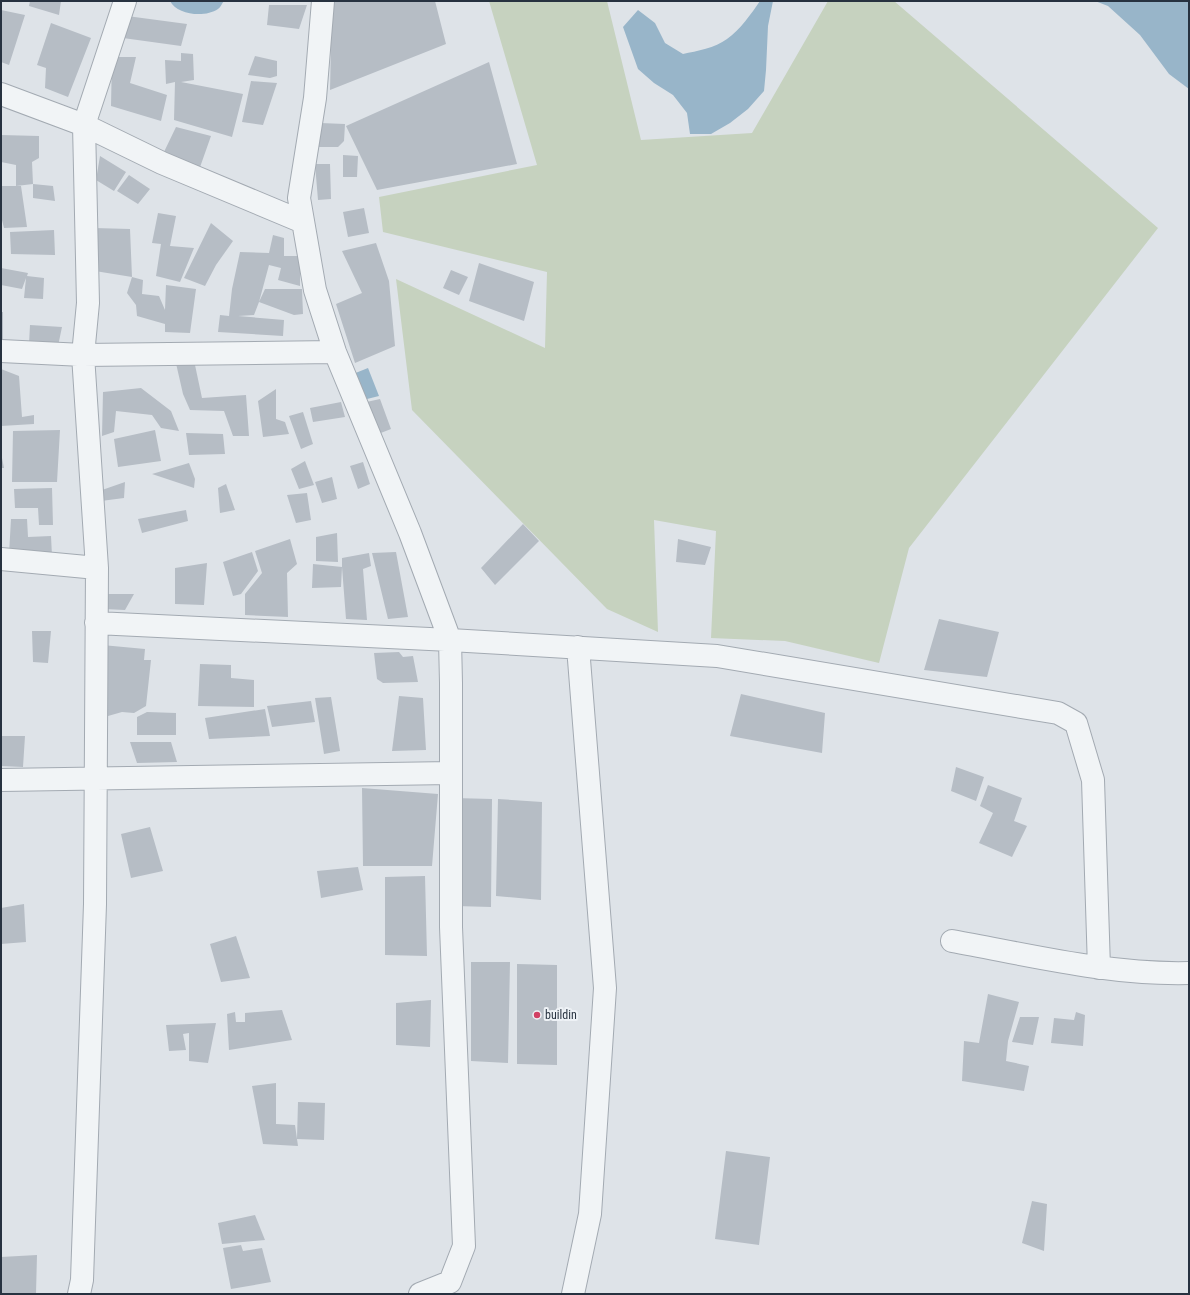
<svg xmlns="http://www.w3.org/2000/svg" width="1190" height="1295" font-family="'Roboto Condensed',sans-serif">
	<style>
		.green { fill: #c6d2bf }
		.water { fill: #98b5c9 }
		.building { fill: #b6bdc5 }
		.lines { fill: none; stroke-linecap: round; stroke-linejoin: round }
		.minor-casing { stroke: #a3aab2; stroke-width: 24 }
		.minor { stroke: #f1f4f6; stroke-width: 22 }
		.poi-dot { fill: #d14064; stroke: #eef2f6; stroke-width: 1.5 }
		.labels { text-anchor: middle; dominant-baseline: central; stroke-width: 4; stroke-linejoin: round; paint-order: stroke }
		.poi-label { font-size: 12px; fill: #273240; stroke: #eef2f6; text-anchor: start }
	</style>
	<rect width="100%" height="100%" fill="#dee3e8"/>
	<path class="green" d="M489 1H607L641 140 752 133 828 1H894L1158 228 909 548 879 663 785 641 711 638 716 531 654 520 658 632 607 609 412 410 396 279 545 348 547 272 383 232 379 197 537 165Z"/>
	<path class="water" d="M170 1H224C222 3 221 7 218 9 205 18 177 15 170 1Z
		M760 1H773L768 26 766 70 764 91 748 109 730 123 711 134H690L687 113 673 95 654 83 638 69 623 27 638 10 655 23 665 43 683 54C697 51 715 48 727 39 740 30 751 14 760 1Z
		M1095 1H1189V89L1169 74 1140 35 1108 6Z
		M368 368 379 396 363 400 353 374Z"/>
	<path class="building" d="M30 1H61L59 15 29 6Z
		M332 1H435L446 44 330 90Z
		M269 5H307L299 29 267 25Z
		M1 10 25 15 9 65 1 62Z
		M127 16 187 24 181 46 123 38Z
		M51 23 91 38 68 97 45 88 46 68 37 65Z
		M181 53 193 54 194 80 181 82 243 94 232 137 174 120 175 82 166 84 165 60 181 61Z
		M255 56 277 61V76L270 78 248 75Z
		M112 57H136L130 83 167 95 161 121 111 106Z
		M489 62 517 164 377 190 346 126Z
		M251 81 277 83 263 125 242 122Z
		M320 123 345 124 344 141 338 147H317Z
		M176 127 211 136 199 170 163 154Z
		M1 135 39 136V158L32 162 33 184 16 186V165L1 162Z
		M343 155 358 156 357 177H343Z
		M100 156 126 172 114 191 96 180Z
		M315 164H330L331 199 318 200Z
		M129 175 150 189 138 204 117 191Z
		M33 184 53 186 55 201 33 198Z
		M1 186H21L27 227 4 228 1 216Z
		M364 208 369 233 348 237 343 212Z
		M158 213 176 216 170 246 194 248 180 282 156 276 161 244 152 243Z
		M211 223 233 241 216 265 205 286 184 278Z
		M94 228 130 229 132 277 143 280 142 294 159 296 165 310 166 285 196 289 190 333 165 332V324L137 316 136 305 127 293 132 277 95 271Z
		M54 230 55 255 11 254 10 232Z
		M273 235 284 238V256H300V286L278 280 281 268 269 265 259 302 265 289H302L303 314 294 315 259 302 254 315 238 316 284 320 283 336 218 332 220 315 229 316 232 289 240 252 269 253Z
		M376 243 389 281 395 346 355 363 336 304 362 293 342 251Z
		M479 263 534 282 524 321 469 301Z
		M1 268 28 273 27 276 44 278 43 299 24 298 26 278 22 289 1 285Z
		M451 270 468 277 459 295 443 288Z
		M1 312H3V340H1Z
		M30 325 62 327 58 346 29 344Z
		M175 359 195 365 202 398 246 395 249 436H233L224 411 190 410 183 394Z
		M1 369 19 376 22 417 34 415V424L1 426Z
		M141 388 171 411 179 431 161 428 152 415 116 411 114 432 102 436 103 392Z
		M276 389V419L285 422 289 434 263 437 258 401Z
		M380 399 391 429 373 436 362 403Z
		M341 402 345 417 313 422 310 408Z
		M303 412 313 444 301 449 289 416Z
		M60 430 57 482H12L13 431Z
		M155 430 161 461 118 467 114 439Z
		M186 433 223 434 225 454 189 455Z
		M1 453 4 468H1Z
		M305 461 314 485 299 489 291 469Z
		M363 462 370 484 358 489 350 466Z
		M189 463 195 479 194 488 152 474Z
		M332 477 337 499 322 503 315 482Z
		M125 482 124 498 101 501 102 490Z
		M226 484 235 510 220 513 218 488Z
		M52 488 53 525H39L38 508H15L14 489Z
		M307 493 311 520 296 523 287 495Z
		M186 510 188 521 142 533 138 519Z
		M11 519H27L28 537 51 536 52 556 9 554Z
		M523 524 539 541 495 585 481 568Z
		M337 533 338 562 316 561V537Z
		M290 539 297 564 287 573 288 617 245 615V594L262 573 255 551Z
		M678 539 711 547 705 565 676 562Z
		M252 552 258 571 241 594 233 596 223 562Z
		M396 552 408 617 388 619 372 553Z
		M369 553 371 566 363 569 367 620 346 619 342 567 341 587 312 588 313 564 342 567V558Z
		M207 563 204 605 175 604V568Z
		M103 594H134L125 610 104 609Z
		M939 619 999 632 987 677 924 670Z
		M32 631H51L48 663 33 662Z
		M102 645 145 649 144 660H151L146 706 134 713 122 712 101 718Z
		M399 652 403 657 413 656 418 682 383 683 377 679 374 653Z
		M200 664 231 665V678L254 680V707L198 706Z
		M741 694 825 713 822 753 730 736Z
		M399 696 423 698 426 750 392 751Z
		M331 697 340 751 324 754 315 698Z
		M311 701 315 722 272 727 267 706Z
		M265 709 270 736 209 739 205 718Z
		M147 712 176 713V735H137V717Z
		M1 736H25L23 767 1 766Z
		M130 742H171L177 762 137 763Z
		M956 767 984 777 976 801 951 791Z
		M988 785 1022 798 1014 821 1027 826 1012 857 979 843 993 813 980 806Z
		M362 788 438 794 432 866H363Z
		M454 798 492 799 491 907 456 906Z
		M498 799 542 802 541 900 496 896Z
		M150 827 163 871 131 878 121 834Z
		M358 867 363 890 321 898 317 871Z
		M425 876 427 956 385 955V877Z
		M24 904 26 942 1 944V908Z
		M236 936 250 978 221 982 210 944Z
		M471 962H510L508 1063 471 1061Z
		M517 964 557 965V1065L517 1064Z
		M988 994 1019 1002 1008 1041 1006 1061 1029 1066 1024 1091 962 1081 964 1041 979 1043Z
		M431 1000 430 1047 396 1045V1003Z
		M282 1010 292 1040 229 1050 227 1014 235 1012 236 1022H245V1013Z
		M1076 1012 1085 1015 1083 1046 1051 1043 1054 1018 1074 1020Z
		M1020 1017H1039L1033 1045 1012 1042Z
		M216 1023 208 1063 189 1061V1033L183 1034 186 1050 169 1051 166 1025Z
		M276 1083V1124L295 1125 298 1146 263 1144 252 1086Z
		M298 1102 325 1103 324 1140 297 1139Z
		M726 1151 770 1157 759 1245 715 1239Z
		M1032 1201 1047 1204 1044 1251 1022 1243Z
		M255 1215 265 1240 222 1244 218 1223Z
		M241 1245 243 1251 262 1248 271 1282 231 1289 223 1248Z
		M37 1255 36 1294H1V1257Z"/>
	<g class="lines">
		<g class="minor-casing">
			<path id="minor" d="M323 1 315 98 299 198 315 290 335 352 410 533 450 640 451 683V927L464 1246 450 1282 420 1294
				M1 94 84 125 162 163 303 222
				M1 351 83 355 335 352
				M1 559 97 568
				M96 623 450 640 717 656 1058 713 1076 723 1093 780 1099 968
				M1 780 451 773
				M952 941C1030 955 1109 975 1189 973
				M79 1294 82 1280 95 904 97 568 83 355 88 303 84 125 125 1
				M573 1294 590 1214 605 988 578 647"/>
		</g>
		<use href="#minor" class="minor"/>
	</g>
	<circle class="poi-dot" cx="537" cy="1015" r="4"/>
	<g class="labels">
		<g class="poi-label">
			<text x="545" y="1015">buildin</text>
		</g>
	</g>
	<rect width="1190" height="1295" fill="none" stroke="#273240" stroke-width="4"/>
</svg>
